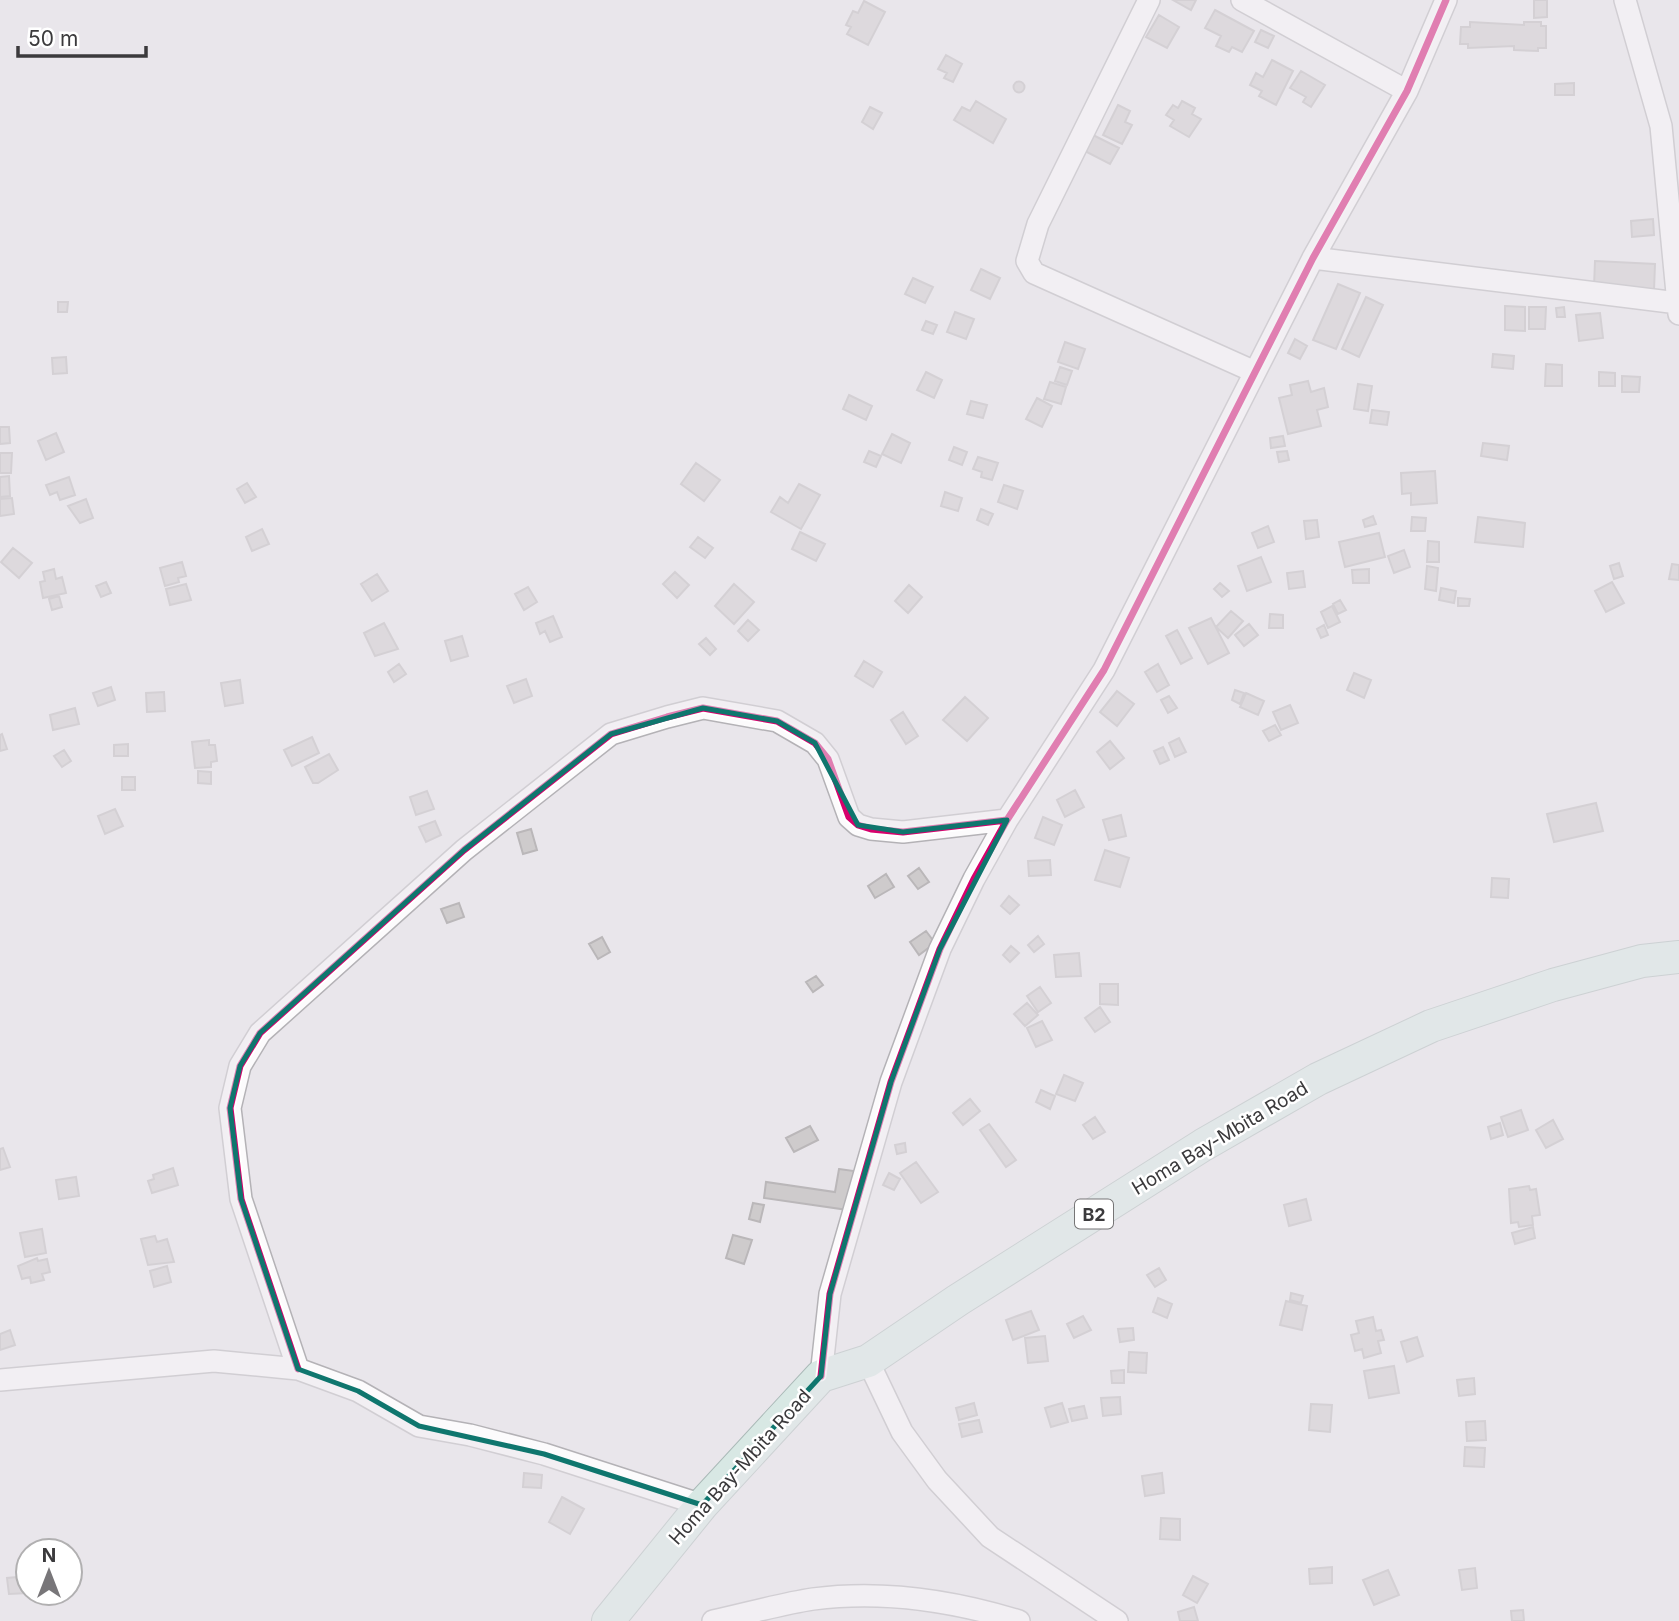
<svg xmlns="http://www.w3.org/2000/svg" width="1679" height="1621" font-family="Inter,sans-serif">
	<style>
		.building { fill: #cecbcc; stroke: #bab7b9; stroke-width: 2 }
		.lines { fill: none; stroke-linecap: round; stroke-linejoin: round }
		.minor-casing { stroke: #b4b2b6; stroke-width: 24 }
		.highway-casing { stroke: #aab9b7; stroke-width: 34 }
		.minor { stroke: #fcfbfc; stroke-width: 21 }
		.highway { stroke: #d8e8e4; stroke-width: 32 }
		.cycleway-casing { stroke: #fff; stroke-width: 11 }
		.cycleway { stroke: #d6006c; stroke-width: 7 }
		.marked { fill: none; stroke: #0f766e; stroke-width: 5; stroke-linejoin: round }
		.labels { text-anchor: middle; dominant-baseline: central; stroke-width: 5; stroke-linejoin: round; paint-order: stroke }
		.shield { fill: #fff; stroke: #767576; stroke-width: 2 }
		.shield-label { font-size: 18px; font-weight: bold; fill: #3b3a3c }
		.street-label { font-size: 19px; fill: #3b3a3c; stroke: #fff }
	</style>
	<rect width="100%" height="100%" fill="#e9e6eb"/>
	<path class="building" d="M1173 0H1196L1191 10Z
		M1534 0H1547V17L1534 18Z
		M864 1 885 12 868 45 847 34 851 27 846 25 853 11 858 13Z
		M1215 10 1254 31 1242 52 1232 47 1229 52 1216 46 1221 36 1205 28Z
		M1159 15 1179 27 1167 48 1146 37Z
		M1470 22 1524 25V22H1541V26H1546V48H1538V51L1514 50V46L1468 48V44H1460L1461 27H1470Z
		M1261 30 1274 36 1268 48 1255 42Z
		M946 55 962 64 953 82 944 78 947 73 938 69Z
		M1272 60 1293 71 1276 105 1259 96 1262 91 1250 85 1256 73 1263 77Z
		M1301 71 1325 85 1311 107 1303 102 1306 97 1290 88Z
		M1013.5 87a5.5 5.5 0 1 1 11 0a5.5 5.5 0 1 1-11 0Z
		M1574 83V95H1555V84Z
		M976 101 1006 119 993 143 954 120 962 107 970 111Z
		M1182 101 1195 108 1192 114 1201 119 1189 137 1170 126 1174 120 1166 115 1173 105 1178 108Z
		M1118 105 1130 111 1125 122 1132 125 1122 144 1103 135Z
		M870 107 882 113 873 129 862 122Z
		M1089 133 1119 148 1110 164 1081 149Z
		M1653 219 1654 235 1632 237 1631 221Z
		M1595 261 1655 264 1654 290 1594 287Z
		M981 269 1000 278 990 299 971 290Z
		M913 278 933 287 925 303 905 294Z
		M1338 284 1360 293 1336 349 1313 340Z
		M1366 297 1383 305 1359 357 1342 349Z
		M58 302H68L67 312H58Z
		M1505 306 1525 307V331L1505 330Z
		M1529 307H1546L1545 329H1529Z
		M1564 307 1565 317H1557L1556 308Z
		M955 312 974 319 966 339 947 332Z
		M1600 313 1603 338 1579 341 1576 315Z
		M926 321 937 325 933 334 922 330Z
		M1295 339 1307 346 1300 359 1288 353Z
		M1065 342 1085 349 1078 369 1058 362Z
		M1493 354 1514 356 1513 369 1492 367Z
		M66 357 67 373 53 374 52 358Z
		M1546 364 1562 365V386H1545Z
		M1060 367 1072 371 1067 385 1055 381Z
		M926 372 942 380 934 398 917 390Z
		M1599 372 1615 373V386H1599Z
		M1622 376 1640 377 1639 392H1622Z
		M1308 381 1311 392 1324 388 1328 407 1317 410 1321 426 1288 434 1279 398 1292 395 1290 385Z
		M1050 382 1066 387 1061 404 1044 399Z
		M1358 384 1372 386 1368 411 1354 409Z
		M849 395 872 406 866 420 843 409Z
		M1037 398 1052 406 1042 427 1026 419Z
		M971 401 987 405 983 418 967 414Z
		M1372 410 1389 412 1387 425 1370 423Z
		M0 427H9L10 443 0 444Z
		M56 433 64 452 46 460 38 441Z
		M892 434 910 443 901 463 882 454Z
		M1283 436 1285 446 1271 448 1270 438Z
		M1483 443 1509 446 1507 460 1481 456Z
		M954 447 967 452 962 465 949 460Z
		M869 451 881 456 876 467 864 462Z
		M1287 451 1289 460 1279 462 1277 452Z
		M0 453H12L11 473H0Z
		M978 457 998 463 992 480 981 477 982 472 973 469Z
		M696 463 720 480 704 501 681 484Z
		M1435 471 1437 503 1411 505V493L1402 494 1401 473Z
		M9 476 10 496 0 497V477Z
		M69 477 75 495 60 500 57 492 50 495 46 485Z
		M247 483 256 497 245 503 237 489Z
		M799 484 820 495 801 529 771 512 780 497 788 503Z
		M1004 485 1023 491 1017 509 998 502Z
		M945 492 962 498 958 511 941 506Z
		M12 498 14 514 0 516V499Z
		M86 499 93 518 80 523 68 506Z
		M981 509 993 514 988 525 977 520Z
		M1373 516 1376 524 1365 527 1363 520Z
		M1412 517 1426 518 1425 531H1411Z
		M1478 517 1525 523 1523 547 1475 542Z
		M1317 520 1319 537 1306 539 1304 521Z
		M1268 526 1274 542 1258 548 1252 533Z
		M262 529 269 544 252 551 246 537Z
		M800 532 825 544 816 561 792 549Z
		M1379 533 1385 557 1345 567 1339 542Z
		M698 537 713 548 705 558 690 547Z
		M1428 541 1439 542V562H1427Z
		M13 548 32 563 19 578 1 562Z
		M1404 550 1410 567 1394 573 1388 556Z
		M1261 557 1271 582 1247 591 1238 566Z
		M182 562 186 576 178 578 179 582 165 586 160 568Z
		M1619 563 1623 576 1614 579 1610 566Z
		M1672 564 1679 565V580L1669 579Z
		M1427 566 1438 568 1436 591 1425 589Z
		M54 569 56 579 62 577 66 593 43 598 40 582 45 581 43 572Z
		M1369 569V583H1353L1352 570Z
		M1303 571 1305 587 1289 589 1287 573Z
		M675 572 689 585 677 598 663 584Z
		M377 574 388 591 372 601 361 584Z
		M106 582 111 593 101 597 96 586Z
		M1612 582 1624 603 1606 612 1595 591Z
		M1220 583 1229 591 1222 597 1214 589Z
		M186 584 191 600 170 605 166 589Z
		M734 584 754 602 734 624 715 606Z
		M909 585 922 597 908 613 895 601Z
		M528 587 537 602 524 610 515 594Z
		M1441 588 1456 591 1454 603 1439 600Z
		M59 596 62 607 52 610 49 599Z
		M1458 598 1470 599 1469 606H1458Z
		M1340 600 1346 610 1338 614 1333 604Z
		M1332 606 1340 622 1328 628 1321 612Z
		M1231 611 1243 621 1228 638 1216 627Z
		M1270 614 1283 615V628H1269Z
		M553 616 562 637 550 642 545 631 540 634 536 623Z
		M1211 618 1229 653 1208 664 1189 628Z
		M748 620 759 630 748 641 738 631Z
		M384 623 398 649 375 656 364 633Z
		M1249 624 1258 635 1244 646 1235 635Z
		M1324 625 1328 635 1321 638 1317 629Z
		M1177 630 1192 658 1181 664 1166 636Z
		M462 636 468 656 451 661 445 641Z
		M706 638 716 649 710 655 699 644Z
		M864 661 882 672 873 687 855 676Z
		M399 664 406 674 394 682 388 672Z
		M1158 664 1169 685 1157 692 1145 672Z
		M1354 673 1371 680 1364 698 1347 690Z
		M526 679 532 696 514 703 507 686Z
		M240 680 243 703 225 706 221 683Z
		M111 687 115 700 98 706 93 693Z
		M1235 690 1244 693 1240 704 1232 700Z
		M1117 691 1134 704 1117 726 1100 712Z
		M164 692 165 711 147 712 146 693Z
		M1246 693 1264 701 1258 715 1240 707Z
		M1169 696 1177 708 1168 713 1161 700Z
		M965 697 988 718 967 741 943 720Z
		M1290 705 1298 723 1281 730 1273 712Z
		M75 708 79 724 53 730 50 715Z
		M903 712 918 736 906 744 891 720Z
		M1275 725 1281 735 1269 741 1263 731Z
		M2 734 7 749 0 751V735Z
		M312 737 319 753 292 766 284 750Z
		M1179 738 1186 752 1175 757 1169 743Z
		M209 740V745H215L217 761 211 762V767L195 768 192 742Z
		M1110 741 1124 758 1110 769 1097 752Z
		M128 744V756H114V745Z
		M1163 747 1169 760 1160 764 1154 751Z
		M64 750 71 761 62 767 54 756Z
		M329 754 338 770 318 783H313L305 767Z
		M198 771 211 772V784L198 783Z
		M122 777H135V790H122Z
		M1075 790 1084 807 1065 817 1057 800Z
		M427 791 434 809 416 815 410 797Z
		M1596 803 1603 831 1554 842 1547 814Z
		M115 809 123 826 105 834 98 816Z
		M1121 815 1126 836 1109 840 1103 820Z
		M1043 817 1062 825 1054 845 1035 838Z
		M435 821 441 835 426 842 419 827Z
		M531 829 537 850 523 854 517 833Z
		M1105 850 1129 858 1120 887 1095 880Z
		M1050 860 1051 875 1029 876 1028 861Z
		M919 868 929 882 918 889 908 876Z
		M886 874 894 887 875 898 868 886Z
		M1492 878 1509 879 1508 898 1491 897Z
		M1009 896 1019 905 1010 914 1001 906Z
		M459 903 464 917 447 923 441 909Z
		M926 931 935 943 919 955 910 942Z
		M1038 936 1044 944 1034 952 1028 945Z
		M602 937 610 952 598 959 589 944Z
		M1011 946 1019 953 1010 962 1003 955Z
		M1079 953 1081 976 1056 977 1054 955Z
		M816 976 823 985 813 992 806 982Z
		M1100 984H1118V1005L1100 1004Z
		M1040 987 1051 1003 1038 1012 1027 996Z
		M1027 1003 1038 1015 1025 1026 1014 1014Z
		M1100 1007 1110 1022 1095 1032 1085 1018Z
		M1042 1021 1052 1040 1036 1047 1027 1028Z
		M1064 1075 1083 1083 1075 1101 1056 1094Z
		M1041 1090 1055 1096 1050 1109 1036 1102Z
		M970 1099 980 1111 963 1125 953 1113Z
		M1521 1110 1528 1130 1508 1137 1501 1117Z
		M1095 1117 1105 1132 1093 1139 1083 1125Z
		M1553 1120 1563 1139 1546 1148 1536 1130Z
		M1500 1123 1503 1135 1491 1139 1488 1127Z
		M989 1124 1016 1160 1006 1167 980 1130Z
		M810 1126 818 1140 794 1152 786 1138Z
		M905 1143 906 1152 897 1154 895 1145Z
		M3 1148 10 1167 0 1170V1149Z
		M916 1162 938 1192 921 1203 900 1173Z
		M173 1168 178 1185 152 1193 148 1181 154 1179 153 1175Z
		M839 1169 854 1171 848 1210 764 1198 766 1182 835 1192Z
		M889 1173 900 1179 894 1190 883 1185Z
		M76 1177 79 1196 59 1199 56 1180Z
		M1529 1186 1530 1190 1536 1189 1540 1215 1532 1216 1533 1225 1519 1227 1518 1222 1511 1223 1509 1189Z
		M1306 1199 1311 1220 1289 1226 1284 1205Z
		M753 1203 764 1205 760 1222 749 1219Z
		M1533 1227 1535 1238 1515 1244 1512 1233Z
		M42 1229 46 1253 25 1257 20 1233Z
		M733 1235 752 1240 744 1264 726 1258Z
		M155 1236 157 1242 167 1239 174 1262 148 1265 141 1239Z
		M37 1258 38 1261 47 1259 50 1272 42 1274 44 1280 31 1283 30 1277 22 1279 18 1266Z
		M167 1266 171 1282 154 1287 150 1271Z
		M1159 1268 1166 1280 1155 1287 1147 1275Z
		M1291 1293 1303 1296 1301 1303 1290 1300Z
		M1158 1298 1172 1304 1167 1318 1153 1312Z
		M1286 1301 1307 1306 1302 1330 1280 1325Z
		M1031 1311 1039 1330 1013 1340 1006 1320Z
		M1083 1316 1091 1330 1074 1338 1067 1324Z
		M1373 1317 1376 1331 1381 1330 1384 1340 1378 1341 1381 1353 1364 1358 1362 1349 1355 1351 1351 1335 1359 1333 1356 1321Z
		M1133 1328 1134 1340 1120 1342 1118 1329Z
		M10 1330 15 1345 0 1350V1334Z
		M1045 1336 1048 1361 1028 1363 1025 1338Z
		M1417 1337 1423 1356 1407 1362 1401 1342Z
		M1129 1352 1147 1353 1146 1373 1128 1372Z
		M1394 1366 1399 1393 1369 1398 1364 1371Z
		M1124 1370V1383H1112L1111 1371Z
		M1474 1378 1475 1394 1459 1396 1457 1380Z
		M1120 1397 1121 1414 1103 1416 1101 1398Z
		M974 1403 977 1415 959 1420 956 1408Z
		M1062 1403 1068 1422 1051 1427 1045 1408Z
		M1311 1404 1332 1405 1330 1432 1309 1430Z
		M1084 1406 1087 1418 1072 1421 1069 1409Z
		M979 1420 982 1432 962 1437 959 1424Z
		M1485 1421 1486 1440 1467 1441 1466 1422Z
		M1465 1447 1485 1448 1484 1467 1464 1466Z
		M524 1473 542 1475 541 1488 523 1487Z
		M1162 1473 1164 1493 1145 1496 1142 1476Z
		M562 1497 584 1509 570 1534 549 1522Z
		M1161 1518 1180 1519V1540L1160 1539Z
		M1332 1567V1583L1310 1584 1309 1569Z
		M1475 1568 1477 1588 1462 1590 1459 1570Z
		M1388 1570 1399 1595 1374 1605 1363 1580Z
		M28 1576V1593L9 1594 7 1578Z
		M1193 1576 1208 1584 1197 1603 1183 1595Z
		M1194 1607 1198 1621H1180L1178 1612Z
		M1523 1610 1524 1621H1512L1511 1611Z"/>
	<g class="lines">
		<g class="minor-casing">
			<path id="minor" d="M1149 0 1038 224 1027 261 1034 273 1255 372
				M1242 0 1407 91
				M1625 0 1661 126 1679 314
				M1313 258 1678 303
				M868 1361 902 1432 937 1480 990 1537 1117 1621
				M298 1369 241 1199 230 1108 240 1066 260 1033 464 850 611 734 667 717 703 708 777 721 815 743 828 759 849 817 858 825 871 829 903 832 1007 820
				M821 1376 830 1294 891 1082 940 949 974 879 1007 820 1104 670 1313 258 1407 91 1446 0
				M0 1380 214 1361 298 1369 358 1391 419 1426 470 1435 544 1454 702 1505
				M713 1621C746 1614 780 1604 813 1599 881 1590 954 1601 1019 1621"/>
		</g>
		<g class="highway-casing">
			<path id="highway" d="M608 1621 702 1505 821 1376 868 1361 958 1300 1203 1145 1318 1079 1431 1026 1553 985 1642 961 1679 957"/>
		</g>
		<use href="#minor" class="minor"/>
		<use href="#highway" class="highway"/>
		<g class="cycleway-casing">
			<path id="cycleway" d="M298 1369 241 1199 230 1108 240 1066 260 1033 464 850 611 734 667 717 703 708 777 721 815 743 828 759 849 817 858 825 871 829 903 832 1007 820
				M821 1376 830 1294 891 1082 940 949 974 879 1007 820 1104 670 1313 258 1407 91 1446 0"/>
		</g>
		<use href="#cycleway" class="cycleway"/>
	</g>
	<path d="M0 0H1679V1621H0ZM703 708 777 721 815 743 858 825 903 832 1007 820 940 949 891 1082 830 1294 821 1376 702 1505 544 1454 419 1426 358 1391 298 1369 241 1199 230 1108 240 1066 260 1033 464 850 611 734Z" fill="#e9e6eb" fill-opacity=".55" fill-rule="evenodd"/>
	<path class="marked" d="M703 708 777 721 815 743 858 825 903 832 1007 820 940 949 891 1082 830 1294 821 1376 702 1505 544 1454 419 1426 358 1391 298 1369 241 1199 230 1108 240 1066 260 1033 464 850 611 734Z"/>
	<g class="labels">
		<rect class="shield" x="1075" y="1199.5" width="38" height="29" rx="5"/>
		<g class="shield-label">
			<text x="1094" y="1214">B2</text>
		</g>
		<g class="street-label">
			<text transform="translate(1220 1138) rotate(-31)">Homa Bay-Mbita Road</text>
			<text transform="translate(740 1467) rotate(-48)">Homa Bay-Mbita Road</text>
		</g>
	</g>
	<g transform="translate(49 1572)"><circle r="33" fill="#ffffff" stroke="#b1b0b1" stroke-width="2"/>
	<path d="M0-5L12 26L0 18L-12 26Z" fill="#787679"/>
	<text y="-10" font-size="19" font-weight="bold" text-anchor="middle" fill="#3b3a3c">N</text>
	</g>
	<path d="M18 46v10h128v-10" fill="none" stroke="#3b3a3c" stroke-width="3.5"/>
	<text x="28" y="46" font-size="21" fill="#3b3a3c" stroke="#ffffff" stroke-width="5" paint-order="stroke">50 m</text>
</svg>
